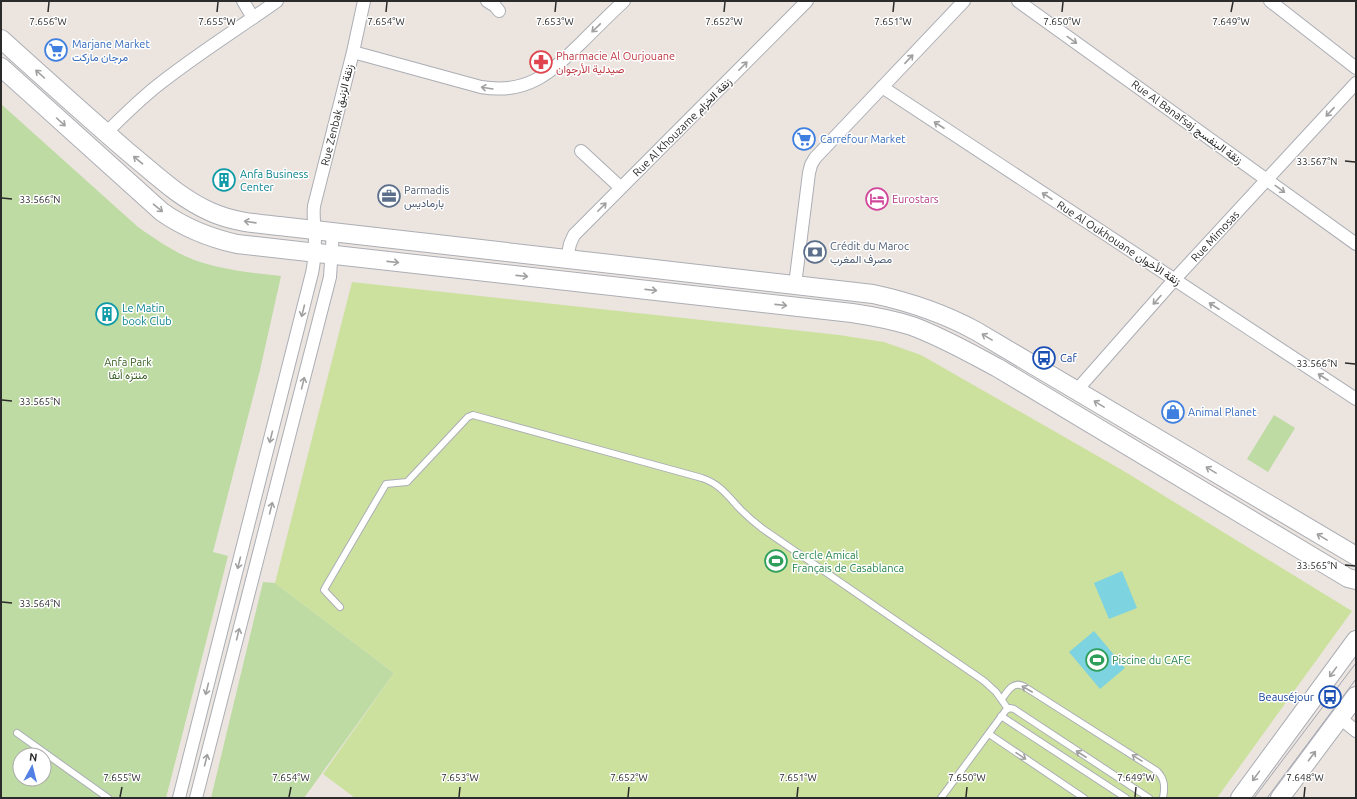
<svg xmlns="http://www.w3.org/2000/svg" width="1357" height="799" font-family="Ubuntu,Vazirmatn,sans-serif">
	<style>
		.green { fill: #bddba2; fill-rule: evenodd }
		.pitch { fill: #cde19f }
		.water { fill: #7ed3e0 }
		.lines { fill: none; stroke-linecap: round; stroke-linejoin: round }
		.lane-casing { stroke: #abaeb5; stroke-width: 8 }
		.street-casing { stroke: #abaeb5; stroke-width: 14 }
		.secondary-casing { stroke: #abaeb5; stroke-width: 20 }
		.lane { stroke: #fff; stroke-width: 6 }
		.street { stroke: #fff; stroke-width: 12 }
		.secondary { stroke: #fff; stroke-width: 18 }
		.tram { stroke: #a2a6b3; stroke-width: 1 }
		.oneway { stroke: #a0a0a0 }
		.ticks { fill: none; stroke: #2b2b2b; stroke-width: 1.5 }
		.labels { text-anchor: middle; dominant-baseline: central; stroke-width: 3; stroke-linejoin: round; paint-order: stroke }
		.shop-label { font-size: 11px; fill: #366cbe; stroke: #fff; text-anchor: start }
		.health-label { font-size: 11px; fill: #be3a42; stroke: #fff; text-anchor: start }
		.street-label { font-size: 11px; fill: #2b2b2b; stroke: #fff }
		.culture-label { font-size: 11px; fill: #0d838f; stroke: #fff; text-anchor: start }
		.service-label { font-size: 11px; fill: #4e5e75; stroke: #fff; text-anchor: start }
		.hotel-label { font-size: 11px; fill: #b23c85; stroke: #fff; text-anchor: start }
		.transit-label { font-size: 11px; fill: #164399; stroke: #fff; text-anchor: start }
		.park-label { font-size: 11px; fill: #375f23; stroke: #fff }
		.leisure-label { font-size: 11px; fill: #27864d; stroke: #fff; text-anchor: start }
		.ticks-label { font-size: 10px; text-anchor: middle; fill: #2b2b2b; stroke: #fff; stroke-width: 3; stroke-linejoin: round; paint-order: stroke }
	</style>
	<rect width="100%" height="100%" fill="#ebe4df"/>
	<path class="green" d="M1 104 138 227C155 239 177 254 197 261 224 270 253 273 281 276L260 370 213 552 228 556 166 798H1ZM20 755H44V779H20Z
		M1274 415 1295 428 1268 472 1247 459Z
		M263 582 275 583 394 673 304 798H211Z"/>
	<path class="pitch" d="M352 282 839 335 884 342 921 355 1122 470 1352 611 1217 798H355L323 774 394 673 275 583Z"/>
	<path class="water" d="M1122 571 1137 608 1109 619 1094 583Z
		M1094 631 1125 668 1100 689 1069 652Z"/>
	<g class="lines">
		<g class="lane-casing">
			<path id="lane" d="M340 607 324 590 325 588 386 484 407 482 468 417 473 415 702 478C720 484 728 496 741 510 748 517 755 523 763 529L984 681 996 692 1008 709
				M1002 699C1008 690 1014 680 1025 687L1157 771C1165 779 1165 787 1163 798
				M1001 716 1126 798
				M17 733 108 798
				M989 734 1084 798
				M941 798 1006 710 1010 708 1014 709 1149 798"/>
		</g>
		<g class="street-casing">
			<path id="street" d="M243 1 253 18
				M487 1 495 6 499 11
				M1018 1 1356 244
				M1270 1 1356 68
				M353 52 481 87C527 95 550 73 580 44 594 30 609 15 624 1
				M882 87 1356 399
				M106 133C124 115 142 97 162 82 199 53 239 28 277 1
				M581 151 621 188
				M567 259 570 244 574 235 807 1
				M795 285 809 173 811 165 815 158 964 1
				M1076 391 1174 280 1356 83
				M1340 718 1356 731
				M179 798 312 273C315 260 315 245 315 232 314 223 313 215 314 206L353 52 364 1
				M196 798 330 277 333 232"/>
		</g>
		<g class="secondary-casing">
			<path id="secondary" d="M1 39C43 77 85 115 128 152 155 174 179 198 211 212 235 223 263 224 288 227L873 294C910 302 943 313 976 331L1356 556
				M1 67 162 212C185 228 210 238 237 244L852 313C872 316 893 320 912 326 942 337 970 353 998 368L1348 578 1356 580
				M1240 798 1356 640
				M1280 798 1356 696"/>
		</g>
		<use href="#lane" class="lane"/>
		<use href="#street" class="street"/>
		<use href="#secondary" class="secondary"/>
		<path class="tram" d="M1254 798 1356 663
			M1267 798 1356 679"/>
	</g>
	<defs><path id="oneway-shaft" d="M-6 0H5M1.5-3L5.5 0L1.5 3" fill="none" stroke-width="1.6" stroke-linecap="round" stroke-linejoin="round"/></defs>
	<g class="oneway">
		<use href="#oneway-shaft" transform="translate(596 28) rotate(136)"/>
		<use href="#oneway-shaft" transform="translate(1072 40) rotate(36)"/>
		<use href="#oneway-shaft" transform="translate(909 59) rotate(-47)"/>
		<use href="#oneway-shaft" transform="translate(743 66) rotate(-45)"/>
		<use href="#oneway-shaft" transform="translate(40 74) rotate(-138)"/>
		<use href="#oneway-shaft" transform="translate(487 88) rotate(-171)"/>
		<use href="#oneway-shaft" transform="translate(1330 112) rotate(133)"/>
		<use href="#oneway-shaft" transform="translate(61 122) rotate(42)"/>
		<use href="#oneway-shaft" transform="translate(939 125) rotate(-147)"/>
		<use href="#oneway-shaft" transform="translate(138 160) rotate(-140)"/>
		<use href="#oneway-shaft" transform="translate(1280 189) rotate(36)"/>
		<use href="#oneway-shaft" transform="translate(1047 196) rotate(-147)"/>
		<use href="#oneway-shaft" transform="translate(602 207) rotate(-45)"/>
		<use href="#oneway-shaft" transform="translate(158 208) rotate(39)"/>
		<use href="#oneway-shaft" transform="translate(250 222) rotate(-172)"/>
		<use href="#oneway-shaft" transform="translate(393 262) rotate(6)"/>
		<use href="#oneway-shaft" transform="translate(522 276) rotate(6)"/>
		<use href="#oneway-shaft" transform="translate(651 290) rotate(6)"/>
		<use href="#oneway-shaft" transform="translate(1157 300) rotate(132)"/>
		<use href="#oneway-shaft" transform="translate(781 305) rotate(6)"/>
		<use href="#oneway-shaft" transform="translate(1214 306) rotate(-147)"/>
		<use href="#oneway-shaft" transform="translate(303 311) rotate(104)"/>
		<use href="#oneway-shaft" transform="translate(987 337) rotate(-149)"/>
		<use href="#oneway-shaft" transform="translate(1323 377) rotate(-147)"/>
		<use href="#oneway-shaft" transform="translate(303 383) rotate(-76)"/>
		<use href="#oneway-shaft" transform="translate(1099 404) rotate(-149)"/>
		<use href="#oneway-shaft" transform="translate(271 437) rotate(104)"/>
		<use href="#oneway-shaft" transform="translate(1211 470) rotate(-149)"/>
		<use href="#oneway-shaft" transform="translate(271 508) rotate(-76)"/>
		<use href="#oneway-shaft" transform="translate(1322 537) rotate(-149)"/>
		<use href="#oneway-shaft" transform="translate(239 563) rotate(104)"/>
		<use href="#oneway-shaft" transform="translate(238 634) rotate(-76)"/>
		<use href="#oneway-shaft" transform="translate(1333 672) rotate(126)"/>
		<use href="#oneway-shaft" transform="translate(207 689) rotate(104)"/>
		<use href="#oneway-shaft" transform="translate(1027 689) rotate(-150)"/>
		<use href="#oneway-shaft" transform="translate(1081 754) rotate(-147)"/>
		<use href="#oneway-shaft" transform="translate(1021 756) rotate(34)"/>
		<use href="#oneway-shaft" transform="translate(1312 756) rotate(-53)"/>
		<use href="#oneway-shaft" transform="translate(1137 758) rotate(-148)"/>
		<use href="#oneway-shaft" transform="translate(206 760) rotate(-76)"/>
		<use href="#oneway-shaft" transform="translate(1256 776) rotate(126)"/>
	</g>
	<path class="ticks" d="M48 12 49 2M217 12 218 2M386 12 387 2M555 12 556 2M724 12 725 2M893 12 894 2M1062 12 1063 2M1231 12 1233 2M1345 161 1355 162M2 198 12 199M1345 363 1355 364M2 400 12 401M1345 565 1355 566M2 602 12 603M120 797 122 787M289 797 291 787M459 797 460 787M628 797 629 787M797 797 798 787M966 797 967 787M1135 797 1136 787M1304 797 1305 787"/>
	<defs>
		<g id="supermarket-ring" transform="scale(1.15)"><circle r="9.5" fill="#fff" stroke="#3f7fe0" stroke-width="1.5"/><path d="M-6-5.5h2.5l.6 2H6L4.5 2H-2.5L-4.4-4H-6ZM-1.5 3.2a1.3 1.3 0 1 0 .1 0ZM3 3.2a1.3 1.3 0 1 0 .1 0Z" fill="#3f7fe0"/></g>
		<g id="pharmacy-ring" transform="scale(1.15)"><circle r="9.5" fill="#fff" stroke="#e0444e" stroke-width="1.5"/><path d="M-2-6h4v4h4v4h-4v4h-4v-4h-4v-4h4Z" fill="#e0444e"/></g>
		<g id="building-ring" transform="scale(1.15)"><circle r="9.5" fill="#fff" stroke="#0f9aa8" stroke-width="1.5"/><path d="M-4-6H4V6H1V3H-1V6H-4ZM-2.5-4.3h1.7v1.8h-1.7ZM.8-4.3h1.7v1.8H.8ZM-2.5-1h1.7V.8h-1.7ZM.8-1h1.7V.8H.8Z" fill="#0f9aa8"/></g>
		<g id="office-ring" transform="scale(1.15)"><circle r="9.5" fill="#fff" stroke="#5c6f8a" stroke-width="1.5"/><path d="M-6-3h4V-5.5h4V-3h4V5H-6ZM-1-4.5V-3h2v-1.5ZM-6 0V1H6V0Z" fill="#5c6f8a"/></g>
		<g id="hotel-ring" transform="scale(1.15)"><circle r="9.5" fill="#fff" stroke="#d1479c" stroke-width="1.5"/><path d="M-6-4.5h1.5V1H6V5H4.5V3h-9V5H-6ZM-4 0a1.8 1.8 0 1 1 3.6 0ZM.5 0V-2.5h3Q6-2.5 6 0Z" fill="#d1479c"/></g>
		<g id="bank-ring" transform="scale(1.15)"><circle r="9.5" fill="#fff" stroke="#5c6f8a" stroke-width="1.5"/><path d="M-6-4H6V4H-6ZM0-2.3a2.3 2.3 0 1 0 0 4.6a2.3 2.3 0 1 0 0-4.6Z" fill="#5c6f8a"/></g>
		<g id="bus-ring" transform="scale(1.15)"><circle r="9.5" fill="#fff" stroke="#1a4fb4" stroke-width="1.5"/><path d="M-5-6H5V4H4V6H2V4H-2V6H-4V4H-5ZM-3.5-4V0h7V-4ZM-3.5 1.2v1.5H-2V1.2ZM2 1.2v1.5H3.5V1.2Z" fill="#1a4fb4"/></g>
		<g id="shop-ring" transform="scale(1.15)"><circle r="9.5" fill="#fff" stroke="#3f7fe0" stroke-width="1.5"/><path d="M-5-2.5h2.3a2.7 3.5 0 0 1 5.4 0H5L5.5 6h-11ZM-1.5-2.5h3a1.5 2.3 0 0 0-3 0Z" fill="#3f7fe0"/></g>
		<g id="stadium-ring" transform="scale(1.15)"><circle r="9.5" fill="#fff" stroke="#2e9e5b" stroke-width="1.5"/><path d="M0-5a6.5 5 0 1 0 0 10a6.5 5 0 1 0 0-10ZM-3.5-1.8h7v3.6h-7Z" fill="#2e9e5b"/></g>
	</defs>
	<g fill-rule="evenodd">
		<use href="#supermarket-ring" x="56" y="50"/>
		<use href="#pharmacy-ring" x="541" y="62"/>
		<use href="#supermarket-ring" x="804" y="139"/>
		<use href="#building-ring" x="224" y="180"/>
		<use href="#office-ring" x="389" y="196"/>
		<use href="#hotel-ring" x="877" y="199"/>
		<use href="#bank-ring" x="815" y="252"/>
		<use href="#building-ring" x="107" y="314"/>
		<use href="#bus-ring" x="1044" y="358"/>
		<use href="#shop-ring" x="1173" y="412"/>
		<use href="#stadium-ring" x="776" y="561"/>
		<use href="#stadium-ring" x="1097" y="660"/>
		<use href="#bus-ring" x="1330" y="697"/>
	</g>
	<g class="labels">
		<g class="shop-label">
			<text x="72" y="44">Marjane Market<tspan x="72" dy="13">مرجان ماركت</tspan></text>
			<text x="820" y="139">Carrefour Market</text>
			<text x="1188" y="412">Animal Planet</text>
		</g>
		<g class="health-label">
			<text x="556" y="56">Pharmacie Al Ourjouane<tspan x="556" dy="13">صيدلية الأرجوان</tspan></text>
		</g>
		<g class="street-label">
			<text transform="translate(337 115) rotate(-76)">Rue Zenbak زنقة الزنبق</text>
			<text transform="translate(1187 122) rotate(36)">Rue Al Banafsaj زنقة البنفسج</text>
			<text transform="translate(682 127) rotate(-45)">Rue Al Khouzame زنقة الخزام</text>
			<text transform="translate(1215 236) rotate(-47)">Rue Mimosas</text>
			<text transform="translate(1119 243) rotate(33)">Rue Al Oukhouane زنقة الأخوان</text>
		</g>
		<g class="culture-label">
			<text x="240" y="174">Anfa Business<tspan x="240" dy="13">Center</tspan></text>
			<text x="122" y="308">Le Matin<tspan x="122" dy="13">book Club</tspan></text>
		</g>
		<g class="service-label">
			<text x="404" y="190">Parmadis<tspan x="404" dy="13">بارماديس</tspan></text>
			<text x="830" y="246">Crédit du Maroc<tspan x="830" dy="13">مصرف المغرب</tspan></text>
		</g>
		<g class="hotel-label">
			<text x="892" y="199">Eurostars</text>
		</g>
		<g class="transit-label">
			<text x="1060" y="358">Caf</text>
			<text x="1314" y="697" text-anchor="end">Beauséjour</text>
		</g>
		<g class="park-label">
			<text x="128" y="362">Anfa Park<tspan x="128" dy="13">منتزه أنفا</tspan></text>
		</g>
		<g class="leisure-label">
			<text x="792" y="555">Cercle Amical<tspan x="792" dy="13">Français de Casablanca</tspan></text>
			<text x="1112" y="660">Piscine du CAFC</text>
		</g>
	</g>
	<g class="ticks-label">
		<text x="48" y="25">7.656°W</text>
		<text x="217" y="25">7.655°W</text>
		<text x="386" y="25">7.654°W</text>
		<text x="555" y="25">7.653°W</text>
		<text x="724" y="25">7.652°W</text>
		<text x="893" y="25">7.651°W</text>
		<text x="1062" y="25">7.650°W</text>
		<text x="1231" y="25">7.649°W</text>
		<text x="1317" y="165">33.567°N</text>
		<text x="40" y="203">33.566°N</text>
		<text x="1317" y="367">33.566°N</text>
		<text x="40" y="405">33.565°N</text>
		<text x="1317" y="569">33.565°N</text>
		<text x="40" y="607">33.564°N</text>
		<text x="122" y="781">7.655°W</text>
		<text x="291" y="781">7.654°W</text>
		<text x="460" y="781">7.653°W</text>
		<text x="629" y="781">7.652°W</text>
		<text x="798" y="781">7.651°W</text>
		<text x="967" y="781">7.650°W</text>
		<text x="1136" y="781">7.649°W</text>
		<text x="1305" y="781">7.648°W</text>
	</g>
	<rect width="1357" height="799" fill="none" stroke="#2b2b2b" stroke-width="4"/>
	<g transform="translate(32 767) rotate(7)"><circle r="19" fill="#ffffff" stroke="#aaaaaa"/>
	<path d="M0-3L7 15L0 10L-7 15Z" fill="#5280e4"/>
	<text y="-6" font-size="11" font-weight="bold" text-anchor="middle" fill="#2b2b2b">N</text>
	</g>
</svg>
